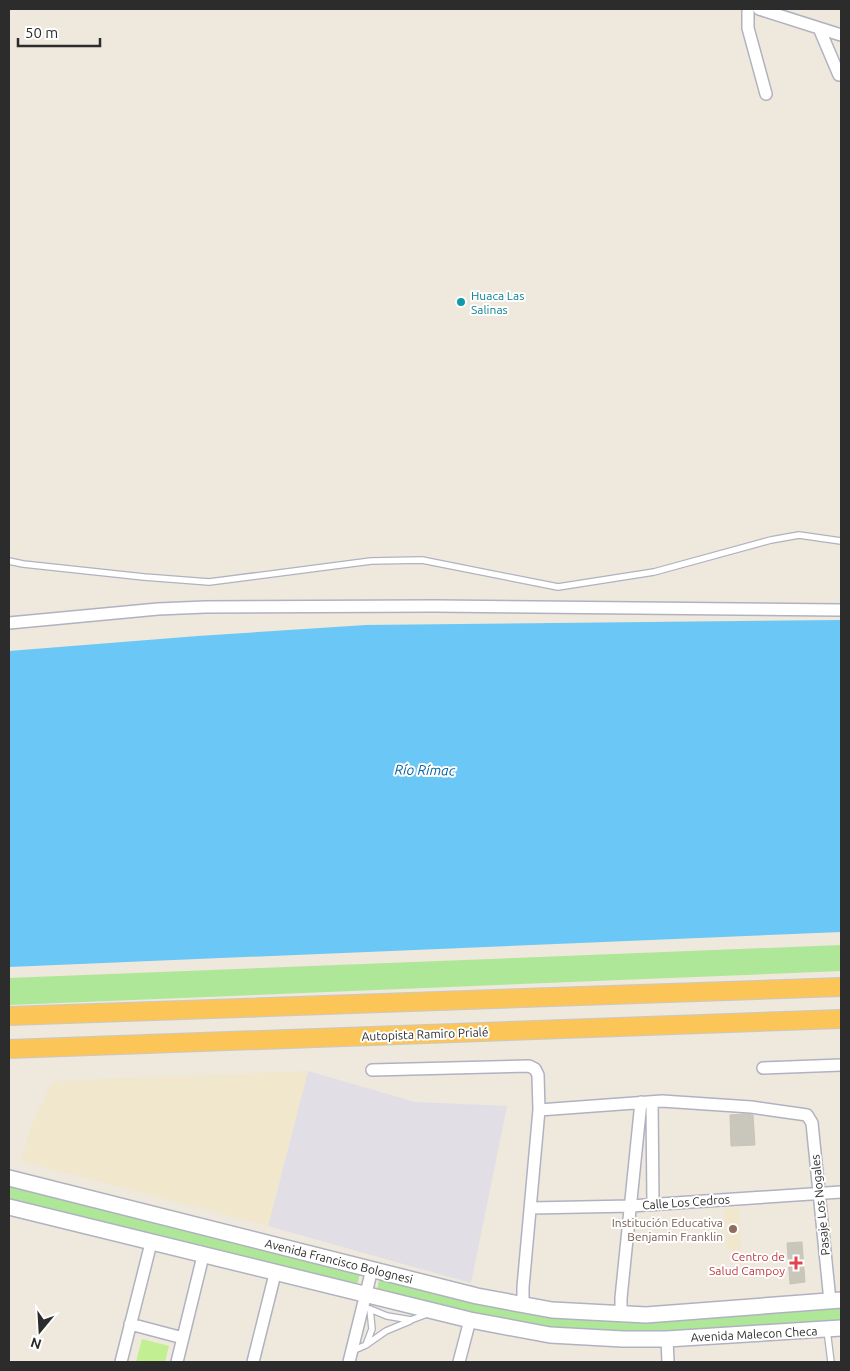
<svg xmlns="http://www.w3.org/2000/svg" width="850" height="1371" font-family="Ubuntu,sans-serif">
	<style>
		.industrial { fill: #e1dee6 }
		.education { fill: #f0e7cc }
		.green { fill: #ade797 }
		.pitch { fill: #c1ef92 }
		.water { fill: #6bc7f5 }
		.building { fill: #c9c6bc; stroke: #cac4b6 }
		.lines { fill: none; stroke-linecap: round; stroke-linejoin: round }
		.service-casing { stroke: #b1b2c0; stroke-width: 8 }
		.minor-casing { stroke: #b1b2c0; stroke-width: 14 }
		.secondary-casing { stroke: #b1b2c0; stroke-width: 18 }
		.trunk-casing { stroke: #c8c8c8; stroke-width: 20 }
		.service { stroke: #fff; stroke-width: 5.5 }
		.minor { stroke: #fff; stroke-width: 11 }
		.secondary { stroke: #fff; stroke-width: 15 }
		.trunk { stroke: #fcc558; stroke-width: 18 }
		.culture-dot { fill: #0f9aa8; stroke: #fff; stroke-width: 2 }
		.education-dot { fill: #8d6e63; stroke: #fff; stroke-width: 2 }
		.health-dot { fill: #e0444e; stroke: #fff; stroke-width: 2 }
		.labels { text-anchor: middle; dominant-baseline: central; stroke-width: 4; stroke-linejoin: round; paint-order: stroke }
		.culture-label { font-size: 12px; fill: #0d838f; stroke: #fff; text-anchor: start }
		.street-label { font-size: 12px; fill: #2c2c2c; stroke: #fff }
		.education-label { font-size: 12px; fill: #785e54; stroke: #fff; text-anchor: end }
		.health-label { font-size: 12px; fill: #be3a42; stroke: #fff; text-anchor: end }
		.water-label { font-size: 14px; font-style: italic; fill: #0663a5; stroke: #fff }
	</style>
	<rect width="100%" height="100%" fill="#eee8dd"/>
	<path class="industrial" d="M308 1071 415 1102 507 1106 471 1283 268 1226Z"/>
	<path class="education" d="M308 1071 268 1226 21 1161 32 1124 53 1081Z
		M739 1208 741 1249 727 1250 724 1209Z"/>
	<path class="green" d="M841 945V971L9 1005V978Z
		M9 1181 360 1273 358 1282 351 1287 9 1202Z
		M386 1278 529 1311 841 1305V1322L667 1335 523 1326 377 1290 379 1280Z"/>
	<path class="pitch" d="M142 1339 169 1346 165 1362H136Z"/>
	<path class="water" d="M841 620V932L9 967V651L198 636 366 625Z"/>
	<path class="building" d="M744 1114 753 1115 755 1145 731 1146 730 1115Z
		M802 1242 805 1282 790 1284 787 1243Z"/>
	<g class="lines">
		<g class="service-casing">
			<path id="service" d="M9 561 23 564 144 577 209 582 371 561 422 560 558 587 654 572 771 540 799 535 841 541
				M370 1309 387 1316 411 1320 427 1314
				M827 1330 831 1362
				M366 1345 386 1331 410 1321
				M352 1351 366 1345 372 1329 370 1309 367 1308"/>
		</g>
		<g class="minor-casing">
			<path id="minor" d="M748 9V28L766 94
				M759 9 841 35
				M819 28 839 75
				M9 623 158 609 205 607 434 606 841 610
				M763 1068 841 1065
				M372 1070 529 1066 535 1069 538 1075 539 1110 523 1287V1305
				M652 1102 653 1204
				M539 1110 662 1101 751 1107 807 1115 812 1123 830 1301
				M531 1208 631 1206 841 1192
				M621 1315V1298L641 1102
				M130 1324 183 1338
				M667 1339 668 1362
				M121 1362 151 1243
				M177 1362 203 1256
				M253 1362 275 1274
				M349 1362 372 1269
				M459 1362 470 1320"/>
		</g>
		<g class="secondary-casing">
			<path id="secondary" d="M9 1178 477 1296 552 1310 646 1315 841 1300
				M9 1207 470 1320 550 1335 623 1339H667L841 1328"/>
		</g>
		<g class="trunk-casing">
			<path id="trunk" d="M9 1016 841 987
				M9 1049 841 1019"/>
		</g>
		<use href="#service" class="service"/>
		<use href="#minor" class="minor"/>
		<use href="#secondary" class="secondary"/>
		<use href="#trunk" class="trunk"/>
	</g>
	<circle class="culture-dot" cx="461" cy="302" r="5"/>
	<circle class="education-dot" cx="733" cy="1229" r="5"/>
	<path class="health-dot" d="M793.5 1255.5h5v5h5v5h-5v5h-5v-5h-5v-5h5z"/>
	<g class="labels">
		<g class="culture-label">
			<text x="471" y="295">Huaca Las<tspan x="471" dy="14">Salinas</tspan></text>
		</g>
		<g class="street-label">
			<text transform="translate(425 1034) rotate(-2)">Autopista Ramiro Prialé</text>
			<text transform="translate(686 1202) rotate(-4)">Calle Los Cedros</text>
			<text transform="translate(820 1205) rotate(-96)">Pasaje Los Nogales</text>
			<text transform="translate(339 1261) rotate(14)">Avenida Francisco Bolognesi</text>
			<text transform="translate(754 1334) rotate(-3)">Avenida Malecon Checa</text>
		</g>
		<g class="education-label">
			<text x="723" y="1222">Institución Educativa<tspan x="723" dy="14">Benjamin Franklin</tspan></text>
		</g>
		<g class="health-label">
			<text x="785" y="1256">Centro de<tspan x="785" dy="14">Salud Campoy</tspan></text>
		</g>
		<g class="water-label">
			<text transform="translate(425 770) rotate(1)">Río Rímac</text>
		</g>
	</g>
	<rect width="850" height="1371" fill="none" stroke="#2c2c2c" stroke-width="20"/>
	<g transform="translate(40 1331) rotate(198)" stroke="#ffffff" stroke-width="4" paint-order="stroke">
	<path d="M0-4L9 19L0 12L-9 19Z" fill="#2c2c2c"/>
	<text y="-8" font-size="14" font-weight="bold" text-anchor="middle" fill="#2c2c2c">N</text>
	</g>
	<path d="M18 38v8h82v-8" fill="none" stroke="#2c2c2c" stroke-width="2.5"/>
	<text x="25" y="38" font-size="15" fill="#2c2c2c" stroke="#ffffff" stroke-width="4" paint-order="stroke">50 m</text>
</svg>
